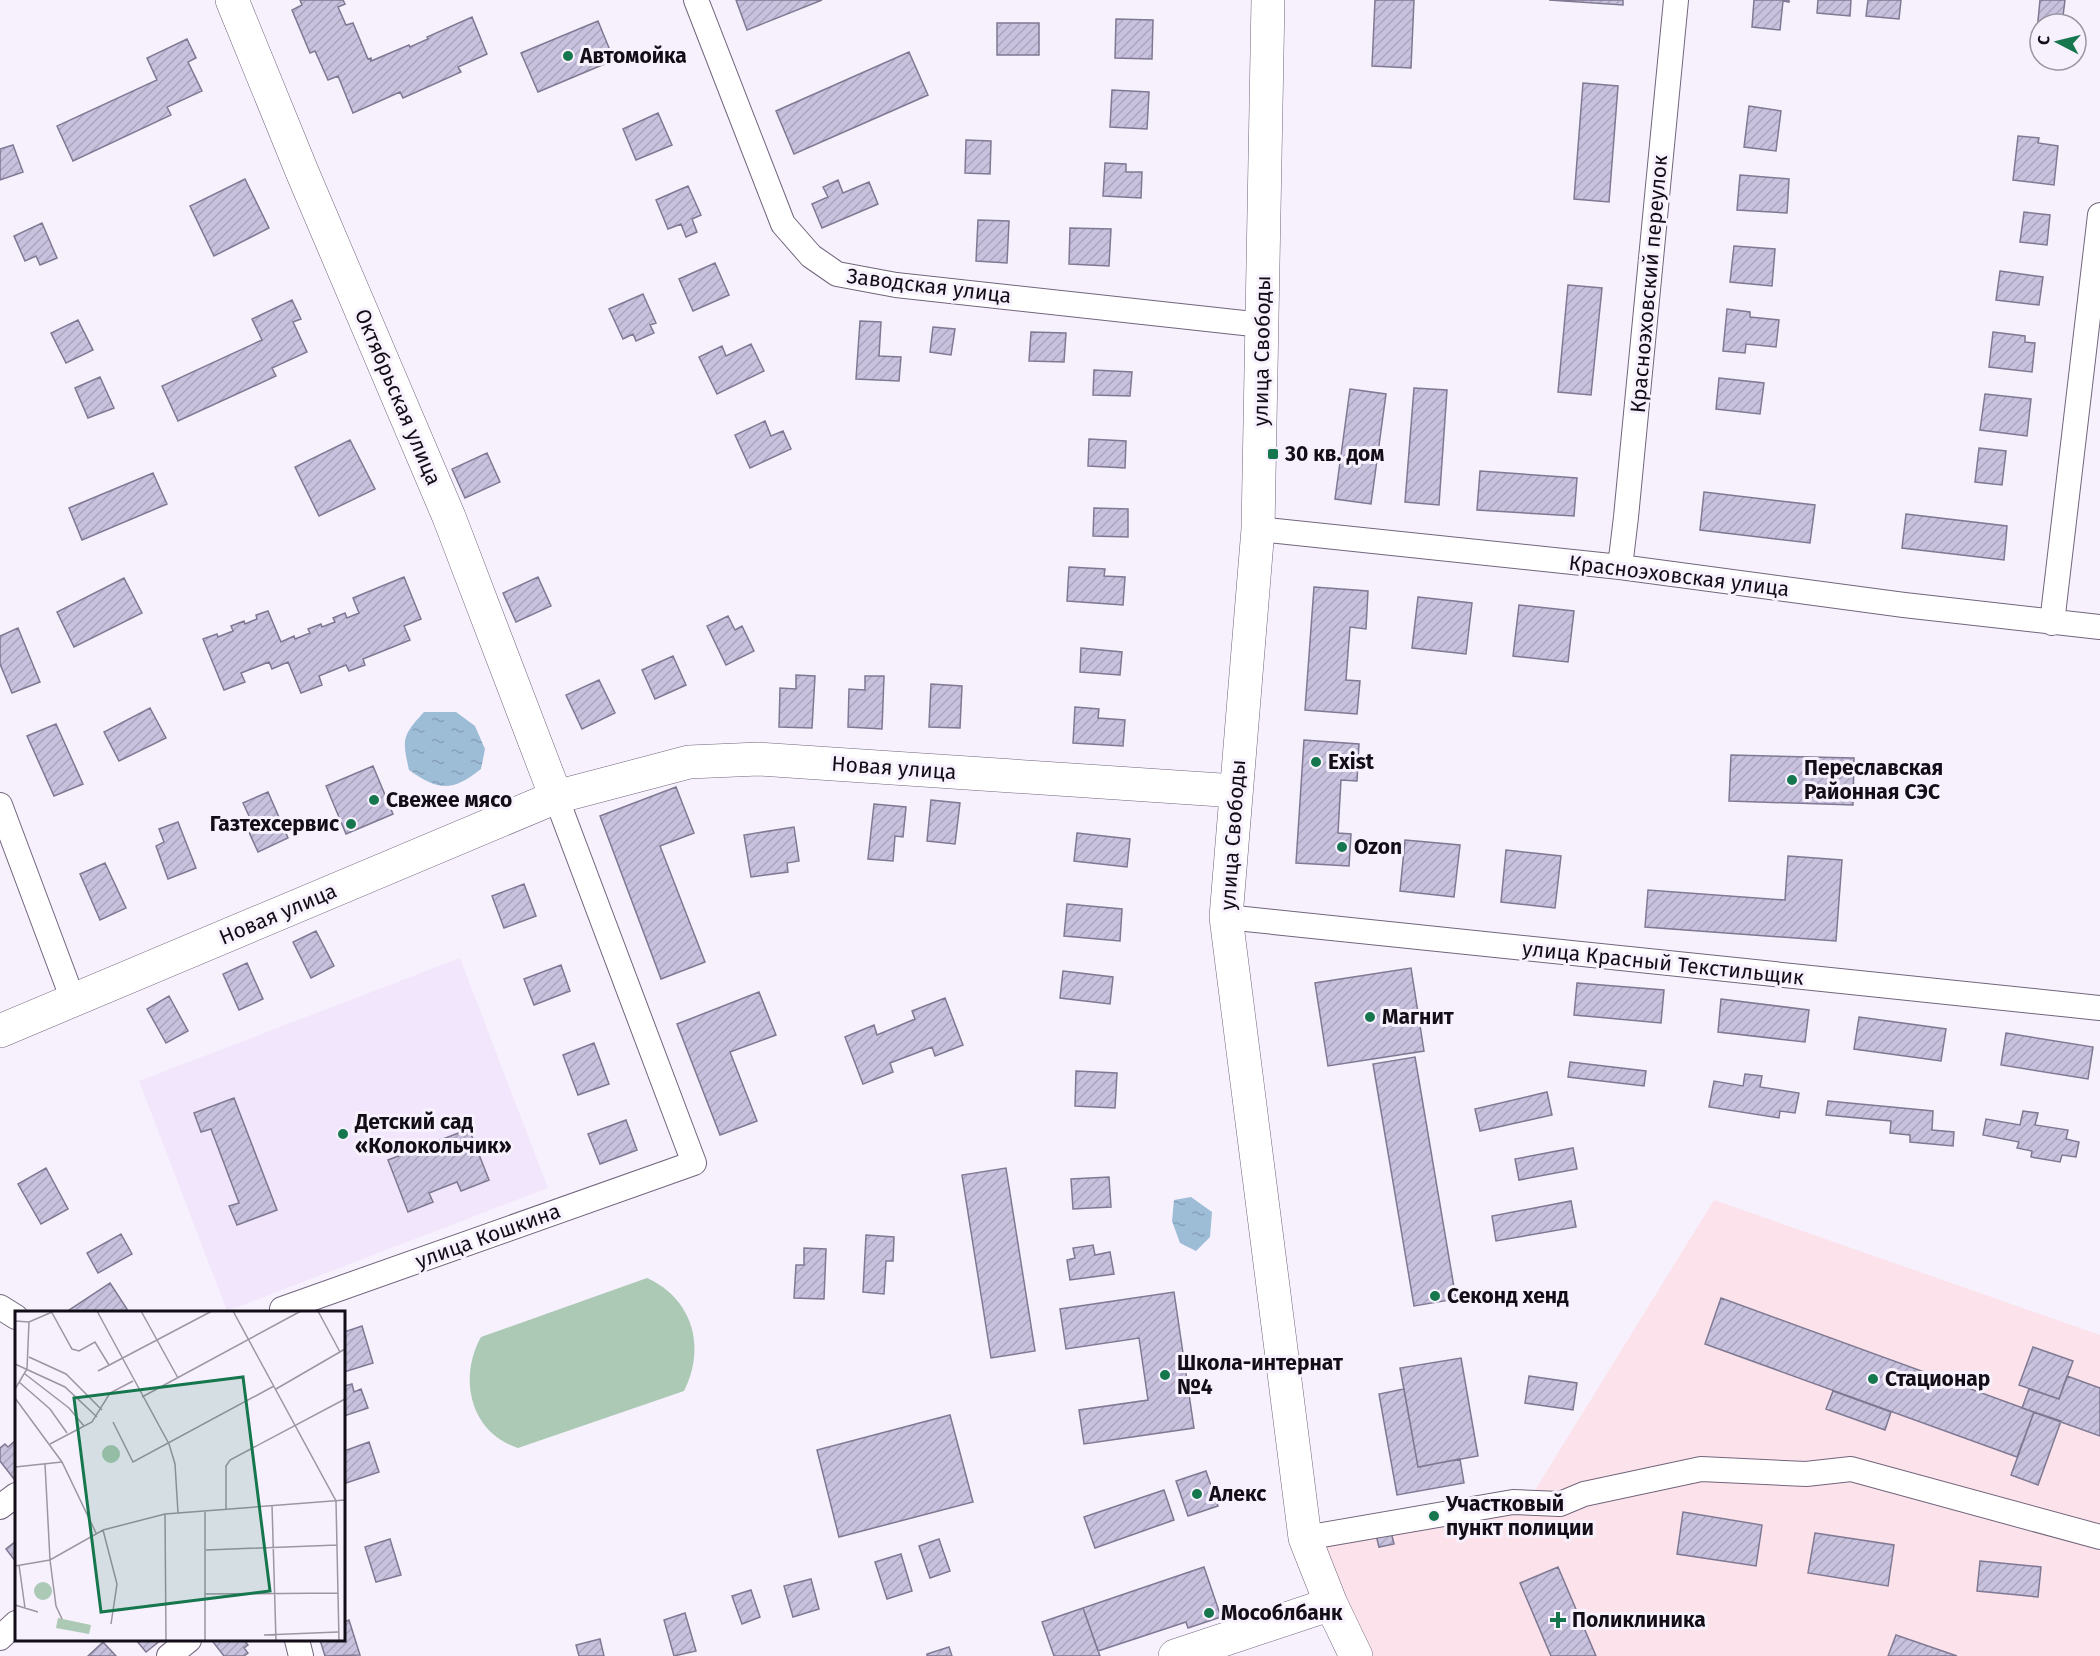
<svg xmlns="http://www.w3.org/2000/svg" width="2100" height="1656" font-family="'Fira Sans',sans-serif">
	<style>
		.built { fill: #f1e6fb }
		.medical { fill: #fce2ea }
		.pitch { fill: #acc9b5 }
		.water { fill: url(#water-ripples) }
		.building { fill: url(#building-hatch); stroke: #7f7993; stroke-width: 1.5 }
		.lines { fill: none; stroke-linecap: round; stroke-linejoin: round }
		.street-casing { stroke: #71647c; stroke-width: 26 }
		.secondary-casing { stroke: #71647c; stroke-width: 34 }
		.street { stroke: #fff; stroke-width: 24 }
		.secondary { stroke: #fff; stroke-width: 33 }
		.poi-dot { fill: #16774e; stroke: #f7f1fd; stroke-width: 2 }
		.labels { text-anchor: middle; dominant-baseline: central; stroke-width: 6; stroke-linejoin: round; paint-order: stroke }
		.poi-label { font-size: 21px; font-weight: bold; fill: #120d16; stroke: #f7f1fd; text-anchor: start }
		.street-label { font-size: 21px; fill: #120d16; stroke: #f7f1fd }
		.inset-road { fill: none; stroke: #9b96a1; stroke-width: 1.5 }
		.view { fill: #16774e; fill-opacity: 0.15; stroke: #16774e; stroke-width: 3 }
		.inset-edge { fill: none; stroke: #120d16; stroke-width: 3 }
	</style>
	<defs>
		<pattern id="water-ripples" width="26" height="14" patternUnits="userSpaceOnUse" patternTransform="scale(1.5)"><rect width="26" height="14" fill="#9dbcd6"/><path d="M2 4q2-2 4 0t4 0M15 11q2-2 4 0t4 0" fill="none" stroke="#86a0b7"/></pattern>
		<pattern id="building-hatch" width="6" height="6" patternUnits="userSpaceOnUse" patternTransform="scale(1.5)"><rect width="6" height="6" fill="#c8c2de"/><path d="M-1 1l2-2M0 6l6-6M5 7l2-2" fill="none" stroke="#aba6be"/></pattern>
	</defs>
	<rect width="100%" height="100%" fill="#f7f1fd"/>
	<path class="built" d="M460 958 548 1188 227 1311 139 1081Z"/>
	<path class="medical" d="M1714 1200 2100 1335V1656H1357L1307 1538 1532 1495Z"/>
	<path class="pitch" d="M647 1278C693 1299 706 1347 684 1391L518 1448C470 1433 458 1378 481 1337Z"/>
	<path class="water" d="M424 712H456L475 726 485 749 481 769C452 792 439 791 409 770 402 739 402 736 424 712Z
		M1191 1197 1212 1212 1210 1237 1196 1251 1180 1243 1172 1221 1174 1200Z"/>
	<path class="building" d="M300 0H343L345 4 338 7 346 25 353 23 368 59 371 58V61L409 45 410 47 428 39 427 37 472 17 487 54 458 67 461 72 403 98 400 92 353 113 338 76 328 80 315 51 310 53 292 10 302 5Z
		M736 0H822L747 30Z
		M1375 0H1414L1411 68 1372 66Z
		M1549 0H1623V5Z
		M1754 0H1789V2L1783 1 1780 30 1752 27Z
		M1818 0H1851L1850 16 1817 13Z
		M1868 0H1901L1899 19 1866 16Z
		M2040 0H2065L2062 24H2040V32L2037 31Z
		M1116 19 1153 20 1152 59 1115 58Z
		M598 21 614 60 538 92 521 53Z
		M997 23H1039V55H997Z
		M187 39 196 58 188 62 202 91 167 107 171 115 73 161 57 126 157 80 147 58Z
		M909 52 928 95 794 154 776 111Z
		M1583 83 1618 86 1609 202 1574 199Z
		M1112 90 1149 92 1147 129 1110 127Z
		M1749 106 1781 111 1776 151 1744 147Z
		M658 113 672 145 636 160 623 129Z
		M2018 136 2039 138 2038 143 2058 146 2054 185 2013 180Z
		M966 140 991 141 990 174 965 173Z
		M13 145 23 172 0 180V149Z
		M1105 163 1126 164V172H1142L1141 198 1103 196Z
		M1740 175 1789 179 1787 213 1737 210Z
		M245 179 269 228 214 256 190 206Z
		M838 180 843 193 869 182 878 204 822 228 812 204 828 197 823 187Z
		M688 186 701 215 692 219 697 232 686 237 681 224 668 229 656 200Z
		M2024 212 2050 215 2047 245 2020 242Z
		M978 220 1009 221 1007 263 976 261Z
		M42 223 57 258 40 265 36 256 25 261 14 236Z
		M1070 228 1111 229 1109 266 1069 264Z
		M1734 246 1775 249 1772 286 1730 282Z
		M715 263 729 295 693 311 679 279Z
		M2000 271 2043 277 2039 305 1996 300Z
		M1568 285 1602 288 1591 395 1558 392Z
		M643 294 656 323 650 325 654 333 636 341 633 334 623 339 609 309Z
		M292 300 301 319 293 322 307 352 272 368 276 376 178 421 162 386 262 340 252 319Z
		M1727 309 1750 312V317L1779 320 1776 347 1746 344 1745 353 1723 351Z
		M78 320 93 350 66 363 51 333Z
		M860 321 881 322 879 356 901 357 899 381 856 379Z
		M933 327 955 329 951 355 930 352Z
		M1031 332 1066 333 1064 362 1029 361Z
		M1993 332 2025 336V342L2035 343 2032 372 1989 367Z
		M751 344 764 371 717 394 699 357 722 346 726 356Z
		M1094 370 1132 372 1130 396 1093 395Z
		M100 377 114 408 88 418 75 388Z
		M1719 378 1764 383 1760 414 1716 409Z
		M1414 388 1447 390 1439 505 1405 502Z
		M1350 389 1386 394 1371 504 1335 499Z
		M1985 394 2031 399 2027 436 1980 430Z
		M765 421 771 436 783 431 791 449 750 468 735 435Z
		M1089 439 1126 441 1125 468 1088 466Z
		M350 440 375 489 319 516 295 467Z
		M1979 448 2006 451 2002 485 1975 482Z
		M487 453 500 482 465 498 452 469Z
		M1480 471 1577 478 1574 516 1477 510Z
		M153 473 167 504 82 540 69 508Z
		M1704 492 1815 505 1810 543 1700 530Z
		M1094 508 1128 509V537L1093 536Z
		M1906 514 2007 526 2004 560 1902 548Z
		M1069 567 1105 569 1104 576 1125 577 1123 605 1067 601Z
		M404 577 421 619 404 626 410 640 363 659 365 665 349 671 346 665 319 676 322 685 301 693 288 662 272 669 269 662 241 673 245 682 224 690 203 639 217 634 218 637 233 631 231 626 244 621 245 624 257 619 256 615 268 611 281 642 294 636 295 639 310 633 308 629 321 624 322 627 335 622 333 618 345 613 347 618 359 613 353 598Z
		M538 577 551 606 516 622 503 593Z
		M124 578 142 613 74 647 57 612Z
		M1314 587 1368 591 1366 629 1350 627 1346 680 1360 681 1357 714 1305 710Z
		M1418 597 1472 603 1466 654 1412 648Z
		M1519 605 1574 611 1568 662 1513 656Z
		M728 616 735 630 742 626 754 651 726 665 707 626Z
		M18 628 40 682 12 693 0 664V636Z
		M1081 648 1122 652 1120 675 1080 672Z
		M673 656 686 685 655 699 642 670Z
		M796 675 815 676 812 728 779 727 780 688 796 689Z
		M865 676H884L882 729 848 727 849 689 865 690Z
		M599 680 615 713 582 729 566 695Z
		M931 684 962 686 960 728 929 727Z
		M1075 707 1099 709 1098 718 1125 720 1123 746 1073 743Z
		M150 708 166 738 119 761 104 732Z
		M56 724 83 784 54 796 27 736Z
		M1304 740 1359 744 1357 781 1341 780 1338 833 1351 834 1349 866 1296 863Z
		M1731 755 1854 758 1853 805 1729 801Z
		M373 766 393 814 346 834 326 786Z
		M676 787 694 833 660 846 705 962 661 979 600 816Z
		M268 792 288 838 258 852 243 819 249 816 243 803Z
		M931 800 960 803 955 844 927 841Z
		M874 804 906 807 903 837 895 836 893 861 868 859Z
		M178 822 196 868 168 879 156 846 164 842 159 829Z
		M794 827 799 861 787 863 788 872 751 877 744 835Z
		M1077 833 1130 839 1127 867 1074 861Z
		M1405 840 1460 845 1454 897 1400 891Z
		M1506 850 1561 856 1555 908 1501 902Z
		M1788 856 1842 860 1836 941 1645 927 1648 890 1785 900Z
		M105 863 126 908 100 920 80 874Z
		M524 884 536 916 504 928 492 896Z
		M1067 904 1122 909 1120 941 1064 936Z
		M316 931 334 966 311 978 293 942Z
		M247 963 263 999 239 1010 223 974Z
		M561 965 570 991 534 1005 524 979Z
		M1411 968 1424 1051 1328 1066 1315 983Z
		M1063 971 1113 977 1110 1004 1060 998Z
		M1577 983 1664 990 1661 1023 1574 1015Z
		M759 992 776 1035 730 1052 757 1121 720 1135 677 1024Z
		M169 996 188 1031 166 1043 147 1009Z
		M945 998 963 1045 935 1056 932 1047 890 1063 893 1072 863 1084 845 1037 874 1025 877 1035 915 1019 912 1011Z
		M1721 999 1809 1010 1805 1042 1718 1032Z
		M1859 1017 1946 1029 1941 1061 1854 1049Z
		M2006 1033 2093 1047 2088 1079 2001 1065Z
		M594 1043 609 1084 578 1095 563 1055Z
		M1415 1057 1456 1299 1414 1306 1373 1064Z
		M1570 1062 1646 1071 1644 1086 1568 1077Z
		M1076 1071 1117 1073 1115 1108 1075 1106Z
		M1745 1074 1762 1076 1760 1087 1799 1093 1795 1113 1780 1111 1779 1118 1709 1107 1714 1081 1743 1086Z
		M1547 1092 1552 1115 1480 1131 1475 1109Z
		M234 1098 277 1210 237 1225 229 1206 239 1203 211 1129 201 1132 194 1113Z
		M1828 1101 1933 1111 1932 1130 1954 1132 1953 1146 1910 1142V1135L1890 1133 1891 1121 1826 1115Z
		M2023 1111 2038 1113 2035 1125 2068 1130 2066 1139 2079 1142 2076 1157 2062 1155 2060 1162 2031 1157 2032 1151 2017 1148 2019 1142 1983 1135 1986 1119 2020 1125Z
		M626 1120 637 1150 600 1164 588 1134Z
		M469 1129 489 1180 461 1191 457 1182 429 1193 433 1202 408 1212 388 1160Z
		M1573 1148 1577 1169 1519 1180 1515 1159Z
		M46 1168 68 1209 41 1224 18 1184Z
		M1006 1168 1035 1351 991 1358 962 1175Z
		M1109 1177 1111 1207 1073 1209 1071 1179Z
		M1571 1201 1576 1227 1496 1241 1492 1216Z
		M121 1234 132 1254 98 1273 87 1253Z
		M866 1235 894 1237 893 1261H886L884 1294 863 1292Z
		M1093 1245 1095 1255 1110 1252 1114 1274 1070 1280 1067 1260 1075 1258 1073 1248Z
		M804 1248 826 1249 824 1299 794 1298 796 1265H804Z
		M110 1283 127 1309 123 1312H71L69 1310Z
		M1174 1292 1194 1428 1084 1444 1079 1410 1148 1400 1139 1338 1066 1349 1060 1309Z
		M1721 1298 2034 1412 2017 1457 1705 1344Z
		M362 1326 373 1363 344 1372V1332Z
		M2033 1347 2073 1361 2059 1399 2019 1385Z
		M1461 1358 1478 1456 1418 1467 1400 1368Z
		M1529 1376 1577 1383 1573 1410 1525 1403Z
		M2067 1376 2100 1388V1436L2022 1408 2029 1389 2059 1399Z
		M352 1384 354 1392 361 1389 368 1408 344 1416V1386Z
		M1404 1389 1418 1467 1460 1459 1464 1483 1397 1495 1379 1394Z
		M1833 1391 1891 1412 1885 1430 1826 1409Z
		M2034 1412 2061 1421 2038 1485 2011 1475Z
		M950 1415 973 1502 839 1537 817 1450Z
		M16 1440V1478L14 1479 0 1461V1448L5 1444 8 1447Z
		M369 1442 379 1472 346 1483 344 1477V1451Z
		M1206 1471 1218 1506 1188 1516 1176 1481Z
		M1164 1490 1174 1520 1095 1548 1084 1517Z
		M1683 1512 1762 1525 1756 1566 1677 1554Z
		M1391 1532 1394 1544 1379 1547 1376 1535Z
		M1815 1533 1894 1545 1888 1586 1808 1573Z
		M390 1539 401 1575 376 1582 365 1547Z
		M939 1539 950 1571 930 1578 919 1546Z
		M16 1541V1562L6 1549Z
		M901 1554 912 1591 887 1599 875 1562Z
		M1980 1561 2041 1567 2038 1597 1977 1591Z
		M1204 1567 1221 1617 1188 1628 1186 1622 1098 1651 1083 1608Z
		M1558 1567 1596 1656H1551L1520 1583Z
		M811 1579 819 1609 793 1617 784 1586Z
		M751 1590 760 1617 742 1624 732 1596Z
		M1083 1608 1100 1656H1054L1042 1622Z
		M685 1613 696 1651 674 1656 664 1620Z
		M349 1620 360 1655 325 1656 320 1640H344V1622Z
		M1896 1635 1957 1656H1888Z
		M600 1639 604 1656H579L576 1645Z
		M136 1640H161L146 1652Z
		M216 1640H244L248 1645 244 1648 248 1653 244 1656H224L213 1642Z
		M103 1642 116 1656H88Z
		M949 1647 952 1656H927V1654Z"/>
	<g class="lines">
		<g class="street-casing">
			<path id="street" d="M696 0 783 224 811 256 837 274 896 285 1262 325
				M1258 529 1620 567 1904 605 2100 627
				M1620 567 1626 517 1676 0
				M2052 623 2100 215
				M0 805 73 1000
				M1226 917 2100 1008
				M0 1307 16 1317
				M282 1309 694 1163 556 797
				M0 1507 16 1495
				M1305 1538 1513 1502 1560 1504 1584 1494 1701 1469 1806 1474 1851 1469 2100 1537
				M0 1638 16 1623
				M297 1640 301 1656
				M169 1656 189 1640"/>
		</g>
		<g class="secondary-casing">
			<path id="secondary" d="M232 0 303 174 449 517 556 797
				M1268 0 1258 529 1226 917 1305 1538 1331 1604 1356 1656
				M0 1031 556 797 689 762 759 759 1236 791
				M1175 1656 1331 1604"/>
		</g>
		<use href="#street" class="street"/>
		<use href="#secondary" class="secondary"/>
	</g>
	<g class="poi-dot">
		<circle cx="568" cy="56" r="6"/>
		<rect x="1267" y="448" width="12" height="12" rx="3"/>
		<circle cx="1316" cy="762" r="6"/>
		<circle cx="1792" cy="780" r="6"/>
		<circle cx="374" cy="800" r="6"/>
		<circle cx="351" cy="824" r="6"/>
		<circle cx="1342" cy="847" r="6"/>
		<circle cx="1370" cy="1017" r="6"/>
		<circle cx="343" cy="1134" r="6"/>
		<circle cx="1435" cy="1296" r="6"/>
		<circle cx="1165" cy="1375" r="6"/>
		<circle cx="1873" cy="1379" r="6"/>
		<circle cx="1197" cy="1494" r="6"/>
		<circle cx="1434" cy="1516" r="6"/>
		<circle cx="1209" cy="1613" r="6"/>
		<path d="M1555 1611h6v6h6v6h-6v6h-6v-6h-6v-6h6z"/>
	</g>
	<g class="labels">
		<g class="poi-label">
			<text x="580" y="56">Автомойка</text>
			<text x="1285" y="454">30 кв. дом</text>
			<text x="1328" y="762">Exist</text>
			<text x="1804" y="768">Переславская<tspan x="1804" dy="24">Районная СЭС</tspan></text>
			<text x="386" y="800">Свежее мясо</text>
			<text x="339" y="824" text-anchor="end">Газтехсервис</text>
			<text x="1354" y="847">Ozon</text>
			<text x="1382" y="1017">Магнит</text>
			<text x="355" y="1122">Детский сад<tspan x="355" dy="24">«Колокольчик»</tspan></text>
			<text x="1447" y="1296">Секонд хенд</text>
			<text x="1177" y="1363">Школа-интернат<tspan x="1177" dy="24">№4</tspan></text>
			<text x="1885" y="1379">Стационар</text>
			<text x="1209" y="1494">Алекс</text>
			<text x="1446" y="1504">Участковый<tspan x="1446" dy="24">пункт полиции</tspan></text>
			<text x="1221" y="1613">Мособлбанк</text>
			<text x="1572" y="1620">Поликлиника</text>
		</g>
		<g class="street-label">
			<text transform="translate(1649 284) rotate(-85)">Красноэховский переулок</text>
			<text transform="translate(929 286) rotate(7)">Заводская улица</text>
			<text transform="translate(1262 351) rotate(-89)">улица Свободы</text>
			<text transform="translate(398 397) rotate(67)">Октябрьская улица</text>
			<text transform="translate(1679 576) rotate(7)">Красноэховская улица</text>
			<text transform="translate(894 768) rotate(4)">Новая улица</text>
			<text transform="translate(1233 835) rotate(-86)">улица Свободы</text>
			<text transform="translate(278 914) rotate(-23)">Новая улица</text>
			<text transform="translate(1663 963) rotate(6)">улица Красный Текстильщик</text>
			<text transform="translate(488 1236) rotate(-20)">улица Кошкина</text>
		</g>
	</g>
	<g transform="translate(15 1311)">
		<rect width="330" height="330" fill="#f7f1fd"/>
		<path d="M43 307 76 314 74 323 41 317Z" fill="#acc9b5"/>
		<path d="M87 143a9 9 0 1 1 18 0a9 9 0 1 1-18 0ZM19 280a9 9 0 1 1 18 0a9 9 0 1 1-18 0Z" fill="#acc9b5"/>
		<path class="inset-road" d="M36 0 57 38 64 40 80 31 94 54M82 0 154 133 160 153 163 202M126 0 163 67M218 0 321 190 324 330M303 0 325 41M0 10 14 11 37 1M14 46 51 63 87 99M0 53 50 76 82 106M83 60 197 0M10 63 54 97 69 115M4 71 35 98 52 122M0 78 12 58 14 11M261 78 330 38M127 86 286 0M0 87 47 151 81 222M98 111 118 151 259 75M35 133 77 111 95 82 118 70M30 153 35 249 41 295 47 308M0 156 47 151M257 194 261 330M211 199V155L215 149 330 88M150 203 151 330M88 219 102 273 96 313M191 239 322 234M4 254 10 297M0 255 35 249 88 219 150 203 330 189M190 283 323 282M0 294 23 301M249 324 323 321M31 330H61M190 330V201"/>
		<path class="view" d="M228 66 255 280 86 301 59 87Z"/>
		<rect width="330" height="330" class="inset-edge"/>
	</g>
	<g transform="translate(2058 42) rotate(277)"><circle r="28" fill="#f7f1fd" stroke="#9b96a1" stroke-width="1.5"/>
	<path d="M0-4.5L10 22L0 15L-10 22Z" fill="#16774e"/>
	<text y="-9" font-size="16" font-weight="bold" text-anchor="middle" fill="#120d16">С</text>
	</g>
</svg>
